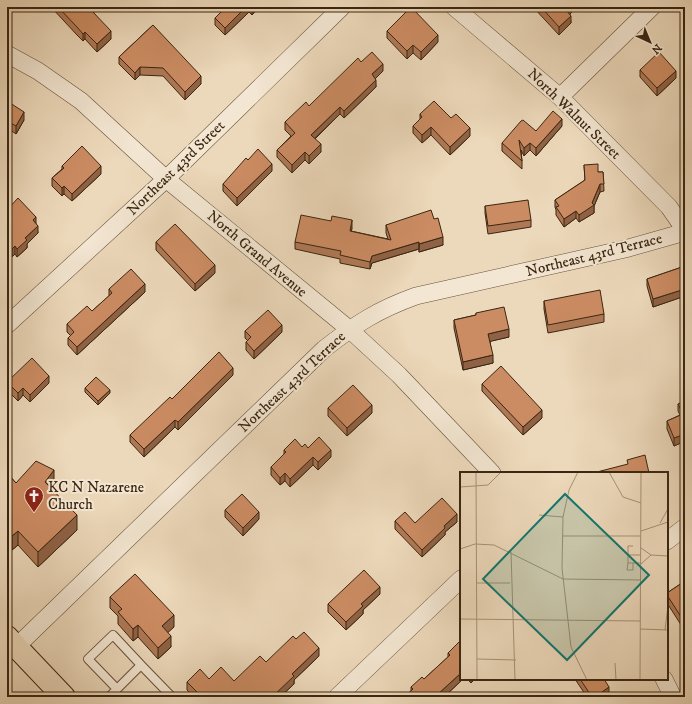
<svg xmlns="http://www.w3.org/2000/svg" width="692" height="704" font-family="'IM FELL DW Pica',serif">
	<style>
		.lines { fill: none; stroke-linecap: round; stroke-linejoin: round }
		.lane-casing { stroke: #66523b; stroke-width: 10 }
		.street-casing { stroke: #66523b; stroke-width: 18 }
		.primary-casing { stroke: #3a2611; stroke-width: 24 }
		.lane { stroke: #f3e6d2; stroke-width: 8 }
		.street { stroke: #f3e6d2; stroke-width: 17 }
		.primary { stroke: #ecd8ba; stroke-width: 22 }
		.wall { fill: #af7855; stroke: #3a2611 }
		.shaded-wall { fill: #8f6245; stroke: #3a2611 }
		.building { fill: #cc8c63; stroke: #3a2611 }
		.labels { text-anchor: middle; dominant-baseline: central; stroke-width: 4; stroke-linejoin: round; paint-order: stroke }
		.street-label { font-size: 15px; fill: #3a2611; stroke: #f3e6d2 }
		.poi-label { font-size: 15px; fill: #3a2611; stroke: #f3e6d2; text-anchor: start }
		.inset-road { fill: none; stroke: #a59176; stroke-width: 1 }
		.view { fill: #0f766e; fill-opacity: 0.15; stroke: #0f766e; stroke-width: 2 }
		.inset-edge { fill: none; stroke: #3a2611; stroke-width: 2 }
	</style>
	<rect width="100%" height="100%" fill="#ecd8ba"/>
	<filter id="stains"><feTurbulence type="fractalNoise" baseFrequency=".005" numOctaves="4"/><feColorMatrix values="0 0 0 0 .2 0 0 0 0 .09 0 0 0 0 .02 0 0 0 .5 -.17"/></filter>
	<radialGradient id="worn" r=".72"><stop offset=".6" stop-color="#630" stop-opacity="0"/><stop offset="1" stop-color="#630" stop-opacity=".3"/></radialGradient>
	<g class="lines">
		<g class="lane-casing">
			<path id="lane" d="M117 689 88 659 113 635 141 665
				M109 697 141 665 172 697"/>
		</g>
		<g class="street-casing">
			<path id="street" d="M454 7 560 97 669 207 685 230
				M7 54 38 71 81 101 166 179 349 329 399 375 492 473
				M560 97 652 7
				M7 325 166 179 342 7
				M667 541 685 527
				M16 647 324 349C356 324 377 310 416 296L625 249 685 232
				M664 679 673 697
				M337 697 461 579"/>
		</g>
		<g class="primary-casing">
			<path id="primary" d="M7 637 64 697"/>
		</g>
		<use href="#lane" class="lane"/>
		<use href="#street" class="street"/>
		<use href="#primary" class="primary"/>
	</g>
	<path class="wall" d="M51 7H92L94 13 111 39 97 52 85 39 83 41 77 35Z
		M226 7H265L262 10 260 7 252 15 249 12 225 35 215 25V18Z
		M533 7H575V9L570 14 571 23 559 35Z
		M153 25 201 84 185 100 163 76 140 75 135 80 119 64V57Z
		M387 31 438 42 421 60 413 53 407 59 387 38Z
		M361 62 383 71 375 78 376 87 344 118 340 114 315 139 321 152 309 164 305 160 292 173 277 157V150L291 136 285 130V122L309 106Z
		M640 70 676 78 657 96 640 77Z
		M7 101 24 120 16 134 9 129Z
		M420 114 451 118 470 136 450 155 431 135 422 143 413 133V126L420 119Z
		M562 126 536 156 530 150 524 156 521 150 522 161V169L502 151V143L536 131Z
		M248 160 272 171 237 206 223 191V184Z
		M584 165 598 172H603L604 191 600 192 594 206V213L579 222 576 218 564 227 556 215V210L555 207V200L585 180Z
		M62 166 101 174 72 201 64 194 62 196 52 186V178L62 169Z
		M485 206 531 220V227L488 234 485 213Z
		M7 210 36 224 38 233 27 244V248L17 257 15 254 12 257 7 252Z
		M434 219 443 245 419 252V249L372 263 370 269 340 263V259L295 249V242L352 228 351 231 388 239 386 233V225Z
		M156 242 215 273 195 291 156 250Z
		M685 266V296L653 307 647 286V279Z
		M109 289 145 292 77 355 68 345V338L71 336 67 332V324L92 311 109 296Z
		M544 301 604 314V322L548 333 544 309Z
		M476 313 509 337 490 341 493 363 463 370 454 328V320L476 315Z
		M245 331 282 332 254 359 246 350V342L248 341 245 338Z
		M233 375 178 430 175 427 144 457 130 442V435L172 399Z
		M7 382 49 383 30 402 23 395 18 401 7 390Z
		M482 384 542 418 523 435 482 391Z
		M85 388 110 393 98 405 85 392Z
		M685 401V441L674 446 667 429V421L680 415 678 411V404Z
		M328 408 372 413 347 436 328 416Z
		M302 447 308 448 331 457 318 470 313 465 290 487 285 481 280 485 271 475V467L284 454V450Z
		M7 473 16 483 54 485 51 488 77 530 38 567 18 545 12 550 7 544Z
		M225 510 259 519 243 536 225 517Z
		M395 521 415 523 457 522 445 532V535L422 557 395 529Z
		M685 581V631L667 603V593Z
		M380 594 363 610V614L346 630 328 612V604Z
		M110 597 174 627 167 632 171 647 158 659 138 637 133 641 118 624V616L110 608Z
		M296 639 319 656 294 680V684L280 697H194L187 690V682L234 681 266 662Z
		M461 640V679H463L444 697 411 691V687L424 679 448 657V653Z
		M467 679H475L471 683Z
		M575 679H606L605 680 609 695 606 697H587Z"/>
	<path class="shaded-wall" d="M246 7H249V12L225 35V28Z
		M252 7H260L252 15Z
		M569 7H575V9L566 18V10Z
		M571 16V23L559 35V27Z
		M111 31V39L97 52V44Z
		M85 32V39L83 41V34Z
		M438 35V42L421 60V52Z
		M413 45V53L407 59V51Z
		M383 64V71L372 82V74Z
		M140 67V75L135 80V73Z
		M676 71V78L657 96V88Z
		M201 76V84L185 100V92Z
		M376 80V87L344 118V111Z
		M340 107V114L311 142V135Z
		M24 112V120L16 134V126Z
		M562 119V126L536 156V148Z
		M9 122V129L7 132V124Z
		M431 127V135L422 143V135Z
		M470 128V136L450 155V147Z
		M530 143V150L524 156V148Z
		M321 144V152L309 164V156Z
		M305 152V160L292 173V165Z
		M272 164V171L237 206V198Z
		M101 166V174L72 201V194Z
		M600 184V192L594 206V213L579 222V215L592 203Z
		M64 186V194L62 196V188Z
		M576 211V218L564 227V219Z
		M36 217V225L33 220Z
		M352 220V228L350 239V231Z
		M38 226V233L27 244V248L17 257V249L25 238Z
		M443 237V245L419 252V244Z
		M419 242V249L372 263 370 269V262L372 256Z
		M15 246V254L12 257V249Z
		M215 265V273L195 291V284Z
		M145 284V292L77 355V347Z
		M685 289V296L653 307V299Z
		M282 325V332L254 359V351Z
		M509 329V337L488 342V334Z
		M493 355V363L463 370V362Z
		M233 368V375L178 430V422Z
		M49 376V383L30 402V395Z
		M23 388V395L18 401V393Z
		M110 390V393L98 405V401Z
		M372 405V413L347 436V428Z
		M542 410V418L523 435V427Z
		M175 420V427L144 457V449Z
		M685 434V441L674 446V438Z
		M331 450V457L318 470V462Z
		M313 457V465L290 487V479Z
		M54 470V485L45 496V482Z
		M285 473V481L280 485V478Z
		M259 512V519L243 536V528Z
		M457 514V522L445 532V535L422 557V550L444 526Z
		M77 515V530L38 567V552Z
		M18 531V545L12 550V536Z
		M380 587V594L363 610V614L346 630V622L361 604Z
		M174 615V627L162 638V626Z
		M138 625V637L133 641V629Z
		M171 636V647L158 659V648Z
		M319 648V656L294 680V684L280 697H272L292 674Z
		M461 673V679H463L444 697H438V694Z
		M471 679H475L471 683Z
		M609 687V695L606 697H595Z"/>
	<path class="building" d="M58 7H92L94 9 92 11 111 31 97 44 85 32 83 34 77 27Z
		M226 7H246L225 28 215 18Z
		M411 7 438 35 421 52 413 45 407 51 387 31Z
		M541 7H569L566 10 571 16 559 27Z
		M153 25 201 76 185 92 163 68 140 67 135 73 119 57Z
		M372 52 383 64 372 74 376 80 344 111 340 107 311 135 321 144 309 156 305 152 292 165 277 150 295 133 285 122 306 102 309 106 358 58 361 62Z
		M659 52 676 71 657 88 640 70Z
		M7 101 24 112 16 126 9 122 7 124Z
		M434 101 451 118 456 114 470 128 450 147 431 127 422 135 413 126 422 117 420 114Z
		M553 111 562 119 536 148 530 143 524 148 519 140 522 161 502 143 521 121 523 120 536 131Z
		M82 146 101 166 72 194 64 186 62 188 52 178 64 168 62 166Z
		M258 149 272 164 237 198 223 184 246 158 248 160Z
		M598 164V172H603L604 184H600L592 203 594 205 579 215 576 211 564 219 556 207 559 206 555 200 585 180 584 165Z
		M18 198 36 217 33 220 38 226 25 238 27 240 17 249 15 246 12 249 7 245V224L8 223 7 222V210Z
		M528 200 531 220 488 226 485 206Z
		M431 210 434 219 438 218 443 237 419 244V242L372 256 370 262 340 255 341 251 295 242 301 215 331 221 332 216 352 220 350 231 391 240 386 225Z
		M175 224 215 265 195 284 156 242Z
		M685 266V289L653 299 647 279Z
		M131 269 145 284 77 347 68 338 74 332 67 324 87 306 92 311 112 293 109 289Z
		M600 290 604 314 548 325 544 301Z
		M504 307 509 329 488 334 493 355 463 362 454 320 476 315V313Z
		M268 310 282 325 254 351 246 342 251 337 245 331Z
		M219 352 233 368 178 422 175 420 144 449 130 435 170 397 172 399Z
		M32 358 49 376 30 395 23 388 18 393 7 382Z
		M501 366 542 410 523 427 482 384Z
		M96 377 110 390 98 401 85 388Z
		M353 385 372 405 347 428 328 408Z
		M685 401V434L674 438 667 421 683 414 678 404Z
		M319 437 331 450 318 462 313 457 290 479 285 473 280 478 271 467 286 452 284 450 295 439 302 447 305 444 308 448Z
		M645 455 649 473H593L628 464 627 460Z
		M36 461 54 470 45 482 77 515 38 552 18 531 12 536 7 530V473L16 483Z
		M242 494 259 512 243 528 225 510Z
		M442 498 457 514 444 526 445 528 422 550 395 521 405 512 415 523Z
		M364 570 380 587 361 604 363 606 346 622 328 604Z
		M135 574 174 615 162 626 171 636 158 648 138 625 133 629 118 612 122 609 110 597Z
		M685 581V623L667 595V593Z
		M304 632 319 648 292 674 294 676 272 697H202L187 682 200 669 209 679 221 667 234 681 260 656 266 662 293 636 296 639Z
		M461 640V673L438 694 440 696 438 697H404L413 689 411 687 422 677 424 679 450 655 448 653Z
		M580 679H604L609 687 595 697H592Z"/>
	<defs>
		<g id="church-pin" transform="scale(1)"><path d="M0 17L-7.5 6A9.5 9.5 0 1 1 7.5 6Z" fill="#8f2418" stroke="#f3e6d2"/><path d="M-1.2-6h2.4v3.5h3.3v2.4h-3.3V6h-2.4V-.1h-3.3v-2.4h3.3Z" fill="#fff"/></g>
	</defs>
	<g fill-rule="evenodd">
		<use href="#church-pin" x="34" y="496"/>
	</g>
	<g class="labels">
		<g class="street-label">
			<text transform="translate(574 114) rotate(44)">North Walnut Street</text>
			<text transform="translate(176 168) rotate(-44)">Northeast 43rd Street</text>
			<text transform="translate(257 254) rotate(40)">North Grand Avenue</text>
			<text transform="translate(594 255) rotate(-14)">Northeast 43rd Terrace</text>
			<text transform="translate(292 382) rotate(-43)">Northeast 43rd Terrace</text>
		</g>
		<g class="poi-label">
			<text x="48" y="487">KC N Nazarene<tspan x="48" dy="17">Church</tspan></text>
		</g>
	</g>
	<g transform="translate(460 472)">
		<rect width="208" height="208" fill="#ecd8ba"/>
		<path class="inset-road" d="M16 0 17 208M118 0 109 18 103 45 102 96 111 175 127 208M149 0 163 25 181 31M0 15 28 13 41 0M79 43 103 45M200 51 208 37M181 59 208 50M103 64H181M173 74H168V83H181M181 76 191 83M0 77 15 72 34 73 103 107 181 108M51 80 55 208M168 83V91H181M168 91 167 98H173V91M181 92 191 83 208 84M16 111H50M0 147 180 149M180 157 208 158M205 158 208 134M17 187 56 188M155 191 156 208M180 208 181 0"/>
		<path class="view" d="M105 22 189 103 107 188 23 107Z"/>
		<rect width="208" height="208" class="inset-edge"/>
	</g>
	<rect width="692" height="704" fill="none" stroke="#ecd8ba" stroke-width="24"/>
	<rect x="8" y="8" width="676" height="688" fill="none" stroke="#3a2611" stroke-width="2"/>
	<rect x="12" y="12" width="668" height="680" fill="none" stroke="#3a2611"/>
	<g transform="translate(650 42) rotate(136)" stroke="#f3e6d2" stroke-width="3" paint-order="stroke">
	<path d="M0-3L7 15L0 10L-7 15Z" fill="#3a2611"/>
	<text y="-6" font-size="11" font-weight="bold" text-anchor="middle" fill="#3a2611">N</text>
	</g>
	<rect width="100%" height="100%" filter="url(#stains)"/>
	<rect width="100%" height="100%" fill="url(#worn)"/>
</svg>
